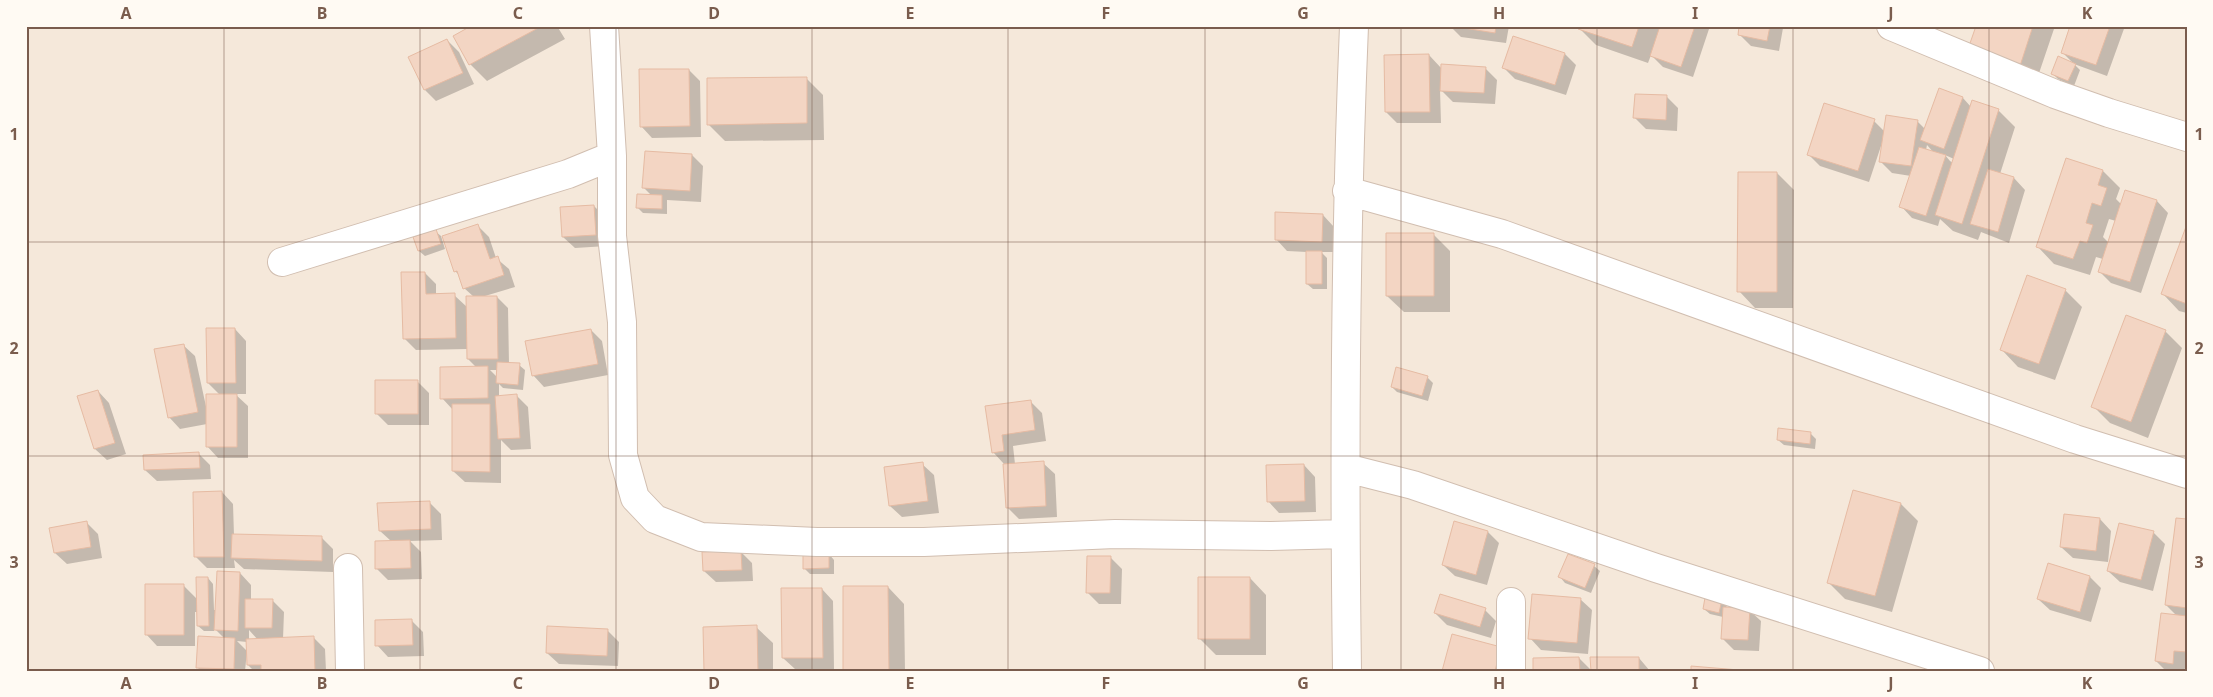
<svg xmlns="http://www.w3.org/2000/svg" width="2213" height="697" font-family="'Noto Sans',sans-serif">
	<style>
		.residential { fill: #f5e8da }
		.shadow { fill: #0003; fill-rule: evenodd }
		.building { fill: #f3d5c3; stroke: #e6bba3 }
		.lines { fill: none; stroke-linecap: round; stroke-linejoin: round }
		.minor-casing { stroke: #d1beb0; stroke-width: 30 }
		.minor { stroke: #fff; stroke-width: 28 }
		.grid { fill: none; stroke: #7a5c4d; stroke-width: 1; stroke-opacity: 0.55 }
		.neatline { fill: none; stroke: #7a5c4d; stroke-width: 2 }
		.grid-label { font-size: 16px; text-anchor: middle; font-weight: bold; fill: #7a5c4d }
	</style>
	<rect width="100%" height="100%" fill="#fdf6ec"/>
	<path class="residential" d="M26 26H2187V671H26Z"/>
	<path class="shadow" d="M473 26H557L565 39 487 81 470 64 455 36Z
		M1450 26H1509L1506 43 1461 37Z
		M1580 26H1710L1693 77 1663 67 1651 55 1648 63 1596 45 1580 29Z
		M1734 26H1782L1783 28 1779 51 1751 46 1739 34 1740 28Z
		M1977 26H2055L2036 82Z
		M2072 26H2125L2107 76 2074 64 2080 70 2074 86 2058 79 2052 73 2074 64 2062 52Z
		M1513 37 1565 54 1576 65 1566 95 1515 79 1503 67Z
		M447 40 459 52 474 84 436 101 425 90Z
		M1429 55 1442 69 1485 68 1497 80 1495 104 1453 102 1440 89 1441 123H1397L1386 112Z
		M689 70 700 81 701 137 652 138 641 126Z
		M806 78 823 95 824 140 725 141 708 124Z
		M1940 90 1963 98 1971 107 1998 110 2015 127 2000 174 2014 178 2025 190 2009 243 1981 232 1978 240 1953 231 1940 219 1938 226 1912 218 1901 206 1911 176 1892 173 1881 162 1882 143 1869 182 1820 166 1809 155 1874 121 1885 132 1917 121 1925 129ZM1927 145 1934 153 1926 150ZM1945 155 1954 159 1953 163 1950 161Z
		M1667 97 1678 108 1677 131 1646 129 1634 117Z
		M692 155 703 166 701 202 667 200V214L643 213 638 208 652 196 644 188Z
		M2067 159 2103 171 2120 188 2116 199 2121 204 2126 191 2157 201 2168 213 2141 293 2111 283 2099 271 2103 259 2096 257 2090 275 2054 264 2038 247ZM2109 219 2116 221 2109 243 2103 237Z
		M1777 173 1794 190 1793 308H1755L1739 291Z
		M594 206 605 217 607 246 575 248 563 237Z
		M1323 215 1334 227 1333 252H1321L1327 258V289H1313L1307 284V252L1287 251 1276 239Z
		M478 226 489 237 496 258 509 269 515 287 485 296 497 297 508 308 509 364 519 365 525 370 523 390 503 388 499 384V397L517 396 528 407 531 449 511 450 501 440V483L465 482 453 471V410L442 398 477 368 468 359V349L416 350 404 338 425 273 436 284V295H454L467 307 474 297 464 288 460 276 455 271ZM490 370H498V378Z
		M2187 227V313L2179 311 2163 294Z
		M435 231 441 236 445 249 425 256 419 251Z
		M1433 234 1450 251V312H1404L1387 296Z
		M2065 290 2082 307 2055 380 2018 367 2002 350Z
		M235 329 246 341V394H235L248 406V458H218L207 446V424L180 429 169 417 183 345 195 356 207 411 220 395 208 383Z
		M591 330 602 341 608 375 544 387 533 375Z
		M2165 331 2182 348 2148 438 2110 423 2093 406Z
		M1427 377 1433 383 1428 401 1397 392 1392 387Z
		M417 381 429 393V425H388L376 413Z
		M98 391 109 403 126 454 107 460 95 449 79 396Z
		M1030 401 1042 413 1046 441 1013 446 1015 464 1043 463 1055 474 1057 517 1019 519 1007 507 1004 464 993 452 987 407Z
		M1810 433 1816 439 1815 449 1784 445 1778 440Z
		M198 453 210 465 211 479 157 481 145 470Z
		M922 464 934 475 939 513 902 517 890 506Z
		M1304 465 1315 477 1316 512 1279 513 1268 501Z
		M1854 491 1901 504 1918 521 1892 612 1845 599 1828 582Z
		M222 492 233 504 234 535 322 538 333 549V572L244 569 234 560 235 568H207L196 557Z
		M429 502 441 514 442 540 410 541 421 552 422 579 388 580 377 569 391 541 380 531Z
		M2100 519 2111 531 2108 562 2073 558 2061 547Z
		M2187 520V662L2184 671H2166L2156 661 2177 616 2166 605Z
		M86 522 98 534 102 558 67 564 55 553Z
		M1488 532 1499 543 1487 585 1455 576 1443 565Z
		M2153 532 2165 544 2153 591 2120 582 2108 571Z
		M741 552 752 563 753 581 716 582 704 571Z
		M829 554 834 560V574H810L804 568Z
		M1111 558 1122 569 1121 604H1099L1087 592Z
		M2049 564 2090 577 2101 588 2091 622 2050 610 2038 599Z
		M1594 566 1600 571 1591 593 1565 583 1560 577Z
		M240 573 251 585V600H272L284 612 283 639 314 638 325 649 326 671H254L248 665 247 642 237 641 247 651 245 671H201L197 667 224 638 214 628V631H204L198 626V612H195V646H157L146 634 184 586 197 599 208 578 213 584 214 610H216ZM249 630 258 640H249Z
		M1250 578 1266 595V655H1216L1200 639Z
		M888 587 904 604 905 671H844Z
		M822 589 833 601 834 669H795L783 658Z
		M1707 593 1728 602 1726 608 1749 610 1761 621 1759 651 1734 650 1722 638 1723 617 1710 614 1704 609Z
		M1580 599 1592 610 1588 654 1541 650 1530 638Z
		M1485 610 1496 621 1491 638 1447 625 1435 613Z
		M412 621 423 632 424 656 388 657 377 645Z
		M756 627 773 643V671H705Z
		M607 630 619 642 618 666 559 664 547 653Z
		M26 638 29 641 27 671H26Z
		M1579 658 1592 671H1535Z
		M1639 658 1650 671H1592Z"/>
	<path class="building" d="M471 26H542L469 65 453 36Z
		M1451 26H1496L1495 33Z
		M1579 26H1639L1632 47 1578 29Z
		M1660 26H1695L1681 67 1650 56Z
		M1739 26H1770L1767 41 1738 35Z
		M1976 26H2033L2020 66 1968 49Z
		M2070 26H2110L2096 65 2061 53Z
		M1513 36 1565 53 1555 85 1502 68Z
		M447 39 463 73 424 90 408 57Z
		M1429 54 1430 112H1385L1384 55Z
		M2058 56 2076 64 2068 81 2051 74Z
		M1441 64 1486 67 1484 93 1440 91Z
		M639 69H689L690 126 640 127Z
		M807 77V123L707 125V78Z
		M1939 88 1963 97 1944 149 1920 140Z
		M1635 94 1667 95 1666 120 1633 118Z
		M1972 100 1999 109 1962 224 1935 215Z
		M1824 103 1875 119 1858 171 1807 155Z
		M1886 115 1918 120 1911 166 1879 162Z
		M1919 147 1946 155 1926 216 1899 207Z
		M645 151 692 154 690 191 642 188Z
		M2066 158 2103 170 2098 185 2107 188 2101 206 2092 203 2086 223 2093 225 2087 243 2080 241 2073 259 2036 247Z
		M1988 169 2014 177 1998 232 1970 224Z
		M1738 172H1777V292H1737Z
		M2125 190 2157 200 2130 282 2098 272Z
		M637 194 662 195V209L636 208Z
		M594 205 596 235 562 237 560 207Z
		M1275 212 1323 214 1322 242 1275 240Z
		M478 224 490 259 498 256 504 275 463 289 457 271 454 272 442 236Z
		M2187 224V304L2161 294Z
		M436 229 441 244 418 251 413 237Z
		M1386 233H1434V296H1386Z
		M1306 251H1322V284H1306Z
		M401 272H425L426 294 455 293 456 338 403 339Z
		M2027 275 2066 289 2039 364 2000 350Z
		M466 296H497L498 359H467Z
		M2126 315 2166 330 2131 422 2091 407Z
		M206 328H235L236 383H207Z
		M591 329 598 364 532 376 525 341Z
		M184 344 198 412 168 418 154 349Z
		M497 362 520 363 518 385 496 383Z
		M488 366V398L440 399V367Z
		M1396 367 1428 376 1422 396 1391 387Z
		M375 380H418V414H375Z
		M98 390 115 443 94 449 77 396Z
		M206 394H237V447H206Z
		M517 394 520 438 498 439 495 396Z
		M1031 400 1035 430 1002 435 1004 451 992 453 985 406Z
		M452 404H490V472L452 471Z
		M1778 428 1811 432 1810 444 1777 440Z
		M199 452 200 468 144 470 143 455Z
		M1044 461 1046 506 1006 508 1003 464Z
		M923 462 928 501 889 506 884 467Z
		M1304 464 1305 501 1267 502 1266 465Z
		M1853 490 1901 503 1875 596 1827 583Z
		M222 491 224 557H194L193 492Z
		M430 501 431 529 379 531 377 503Z
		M2064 514 2100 518 2096 551 2060 547Z
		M2176 518 2187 519V608L2165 605Z
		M87 521 91 547 54 553 49 528Z
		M1454 521 1488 531 1476 575 1442 565Z
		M2119 523 2154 531 2141 580 2107 571Z
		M232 534 322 536V561L231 558Z
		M410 540 411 568 375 569V541Z
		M741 550 742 570 703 571 702 552Z
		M829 553V568L803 569V554Z
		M1568 554 1595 564 1585 588 1558 577Z
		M1087 556H1111L1110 593H1086Z
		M2048 563 2090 576 2080 612 2037 599Z
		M217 571 240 572 238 631 214 630Z
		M196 577H208L209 626H197Z
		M1198 577H1250V639H1198Z
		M145 584H184V635H145Z
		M843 586H888L889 671H843Z
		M781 588H822L823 658H782Z
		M1706 592 1723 595 1719 613 1703 609Z
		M1440 594 1486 608 1480 627 1434 613Z
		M1532 594 1581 598 1577 643 1528 639Z
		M245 599H273L272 628H245Z
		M1723 607 1750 608 1748 640 1721 639Z
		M2161 613 2187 616V652L2174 651 2173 664 2155 661Z
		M412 619 413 645 375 646V620Z
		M757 625 758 671H704L703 627Z
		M547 626 608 629 607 656 546 653Z
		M1452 634 1501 647 1495 671H1442Z
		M198 636 235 638 234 669 196 668Z
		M314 636 315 671H261V665H247L246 639Z
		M1579 657 1580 671H1533V658Z
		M1590 657H1639V671H1591Z
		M1691 666 1739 670V671H1691Z"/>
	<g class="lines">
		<g class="minor-casing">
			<path id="minor" d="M604 26 612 156V236L622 322 623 455 635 498 655 519 701 537 817 542H924L1115 534 1271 536 1345 534
				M1891 26 2055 94 2109 113 2187 137
				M1347 191 1502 234 2075 439 2187 474
				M282 262 568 174 612 156
				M1346 468 1413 485 1656 568 1980 671
				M348 568 350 671
				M1347 671C1344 456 1345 241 1354 26
				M1511 671V602"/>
		</g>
		<use href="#minor" class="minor"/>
	</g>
	<path class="grid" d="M224 26V671M420 26V671M616 26V671M812 26V671M1008 26V671M1205 26V671M1401 26V671M1597 26V671M1793 26V671M1989 26V671M26 242H2187M26 456H2187"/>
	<rect width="2213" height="697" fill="none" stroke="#fffaf3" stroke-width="55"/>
	<rect x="28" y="28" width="2158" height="642" class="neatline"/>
	<g class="grid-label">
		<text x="126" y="19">A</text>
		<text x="322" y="19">B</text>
		<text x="518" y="19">C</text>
		<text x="714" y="19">D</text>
		<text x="910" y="19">E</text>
		<text x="1106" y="19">F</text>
		<text x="1303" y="19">G</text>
		<text x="1499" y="19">H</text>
		<text x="1695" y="19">I</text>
		<text x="1891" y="19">J</text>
		<text x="2087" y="19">K</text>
		<text x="14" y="140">1</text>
		<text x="2199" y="140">1</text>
		<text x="14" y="354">2</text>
		<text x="2199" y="354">2</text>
		<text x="14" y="568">3</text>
		<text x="2199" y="568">3</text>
		<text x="126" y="689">A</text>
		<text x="322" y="689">B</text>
		<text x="518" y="689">C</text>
		<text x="714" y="689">D</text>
		<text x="910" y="689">E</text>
		<text x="1106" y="689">F</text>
		<text x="1303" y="689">G</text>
		<text x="1499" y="689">H</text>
		<text x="1695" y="689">I</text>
		<text x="1891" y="689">J</text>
		<text x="2087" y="689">K</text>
	</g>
</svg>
